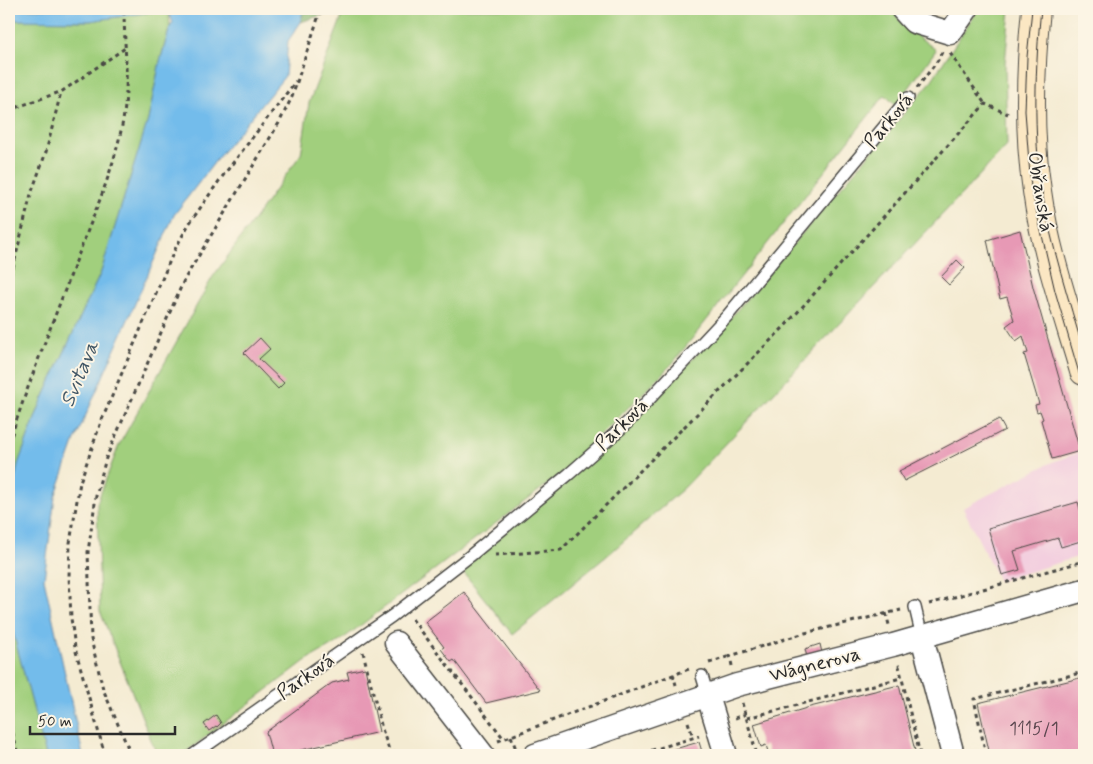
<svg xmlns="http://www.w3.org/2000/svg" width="1093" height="764" font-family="Mynerve,sans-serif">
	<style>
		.built { fill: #f3cfdf }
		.green { fill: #a1cf7d; stroke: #667d54 }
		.forest { fill: #80b26c; stroke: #566e4c }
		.water { fill: #73bceb; stroke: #4f748b }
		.building { fill: #e799b5 }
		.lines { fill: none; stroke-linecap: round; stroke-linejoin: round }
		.lane-casing { stroke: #494844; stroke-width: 14 }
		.street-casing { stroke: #494844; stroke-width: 25 }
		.secondary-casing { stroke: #494844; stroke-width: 30 }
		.path { stroke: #494844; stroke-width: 3; stroke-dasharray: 4 4; stroke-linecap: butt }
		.lane { stroke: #fff; stroke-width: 11 }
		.street { stroke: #fff; stroke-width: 22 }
		.secondary { stroke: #fbe7c3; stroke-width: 28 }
		.tram { stroke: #2b2b2b; stroke-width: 1 }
		.labels { text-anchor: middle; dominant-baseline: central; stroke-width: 4; stroke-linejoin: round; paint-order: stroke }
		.number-label { font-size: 18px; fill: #5a464e }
		.street-label { font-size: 20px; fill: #2b2b2b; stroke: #fcf5e5 }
		.water-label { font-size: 21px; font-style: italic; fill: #415665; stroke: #fcf5e5 }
	</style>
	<rect width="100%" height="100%" fill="#fcf5e5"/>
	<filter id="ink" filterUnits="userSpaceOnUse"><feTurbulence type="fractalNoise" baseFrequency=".02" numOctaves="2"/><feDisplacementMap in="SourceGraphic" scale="10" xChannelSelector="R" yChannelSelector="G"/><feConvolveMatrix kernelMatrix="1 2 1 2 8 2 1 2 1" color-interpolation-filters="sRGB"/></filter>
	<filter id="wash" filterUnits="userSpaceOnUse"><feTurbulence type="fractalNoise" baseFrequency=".0096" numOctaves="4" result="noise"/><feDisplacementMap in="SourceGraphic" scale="20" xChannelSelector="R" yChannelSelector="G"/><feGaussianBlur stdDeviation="1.12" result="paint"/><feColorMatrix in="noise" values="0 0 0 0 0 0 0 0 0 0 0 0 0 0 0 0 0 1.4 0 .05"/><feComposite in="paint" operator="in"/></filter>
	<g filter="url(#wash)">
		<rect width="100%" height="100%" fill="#f4ebd2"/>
		<path class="built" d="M1081 452 1084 463V555L999 581 963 508 1052 462Z"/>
		<path class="green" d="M345 9H893L902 24 936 50 896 106 885 95 672 364 565 471 340 641 305 661 182 755H157L100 611 97 503 119 445 212 278 301 154 309 103Z
			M978 9H1010L1005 64 1007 146 685 487 608 555 512 634 461 569 631 426 733 315 930 83Z
			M159 11 169 13 170 26 160 61 148 120 101 272 40 405 18 464 9 510V20L90 21Z
			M9 599 12 629 46 755H9Z"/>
		<path class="forest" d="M303 9H334L331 12 301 22Z"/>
		<path class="water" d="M9 9H303L301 22 288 41 285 76 217 159 174 215 75 440 55 497 44 579 83 755H46L12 629 9 599V510L18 464 40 405 101 272 148 120 160 61 170 27 173 23 169 13 159 11 90 21 9 20Z"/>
		<g id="blocks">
			<path class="building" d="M1020 230 1033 287 1080 451 1052 459 1041 420 1043 419 1040 411 1037 412 1035 405 1039 404 1024 354 1028 353 1023 336 1016 341 1006 326 1014 320 1007 297 1000 299 987 240Z
				M957 260 965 268 949 285 941 277Z
				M260 338 270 349 259 359 284 383 278 389 244 353Z
				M999 419 1005 430 904 481 899 471Z
				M1078 502 1084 523V540L1061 547 1058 538 1014 551 1020 570 1002 575 988 528Z
				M464 592 540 690 486 703 454 660 451 662 441 649 444 647 425 622Z
				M820 644 822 653 807 657 805 649Z
				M365 668 379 732 280 755H272L266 732 332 683 349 679 347 672Z
				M1084 677V755H990L978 703Z
				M899 685 916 755H769L766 745 761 747 754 724 810 707Z
				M216 715 221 723 217 727 216 726 209 731 204 724Z
				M699 742 703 755H654Z"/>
		</g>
	</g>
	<g filter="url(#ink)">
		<use href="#blocks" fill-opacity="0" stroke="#494844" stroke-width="1"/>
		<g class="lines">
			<g class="lane-casing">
				<path id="lane" d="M915 607 922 637
					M702 676 708 696
					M193 755 392 616 470 556 569 474 627 423 728 315 908 98"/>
			</g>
			<g class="street-casing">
				<path id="street" d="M902 9 914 22 950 33 967 9
					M922 637 953 755
					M396 643 483 755
					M708 696 726 755
					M535 755 737 685 893 645 1084 590"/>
			</g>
			<g class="secondary-casing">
				<path id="secondary" d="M1036 9C1030 69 1028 131 1037 191 1045 251 1067 313 1084 371"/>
			</g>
			<path class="path" d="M950 53 985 104
				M917 88 938 60 943 50
				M9 110 60 92
				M9 284 31 194 46 152 61 92 125 48
				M9 443C30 377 57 312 81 248 98 204 117 161 124 114 129 79 124 44 124 9
				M495 555 561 550 786 325 985 104 1008 114
				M929 604 1084 561
				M886 613 889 625
				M412 619 504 739
				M363 652 382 729 390 753
				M709 663 730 656
				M732 666 730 656 805 633 901 610
				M900 666H899L920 755
				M673 674 676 685
				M742 703 757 755
				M9 717 18 755
				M735 718 746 714
				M747 718 901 678
				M688 722 693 737
				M511 736 516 749
				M498 741 689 669
				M105 755 75 648 71 618 69 576 70 543 80 482 101 422 174 251 189 224 219 181 296 81
				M131 755 103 689 91 639 88 552 96 496 106 458 184 280 279 123 292 97 321 9
				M232 755 237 754 240 755
				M386 755 393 752 399 755
				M636 755 699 736
				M986 755 974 699 1084 672"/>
			<use href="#lane" class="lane"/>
			<use href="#street" class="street"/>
			<use href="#secondary" class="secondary"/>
			<path class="tram" d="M1032 9 1027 57 1025 111 1031 188 1055 291 1084 390
				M1041 9C1035 65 1033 135 1042 191 1051 246 1069 299 1084 353"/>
		</g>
	</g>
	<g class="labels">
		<g class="number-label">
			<text x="1034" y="729">1115/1</text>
		</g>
		<g class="street-label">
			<text transform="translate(889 121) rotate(-51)">Parková</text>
			<text transform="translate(1040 192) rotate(81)">Obřanská</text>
			<text transform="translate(622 425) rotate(-44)">Parková</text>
			<text transform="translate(815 665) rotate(-14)">Wágnerova</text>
			<text transform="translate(306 677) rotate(-35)">Parková</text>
		</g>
		<g class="water-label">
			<text transform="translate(80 374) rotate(-67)">Svitava</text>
		</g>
	</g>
	<rect width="1093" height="764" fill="none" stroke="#fcf5e5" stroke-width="30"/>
	<path d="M30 726v8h145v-8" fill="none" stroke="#2b2b2b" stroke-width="2.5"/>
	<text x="38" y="726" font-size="15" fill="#2b2b2b" stroke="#fcf5e5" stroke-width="4" paint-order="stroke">50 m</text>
</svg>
